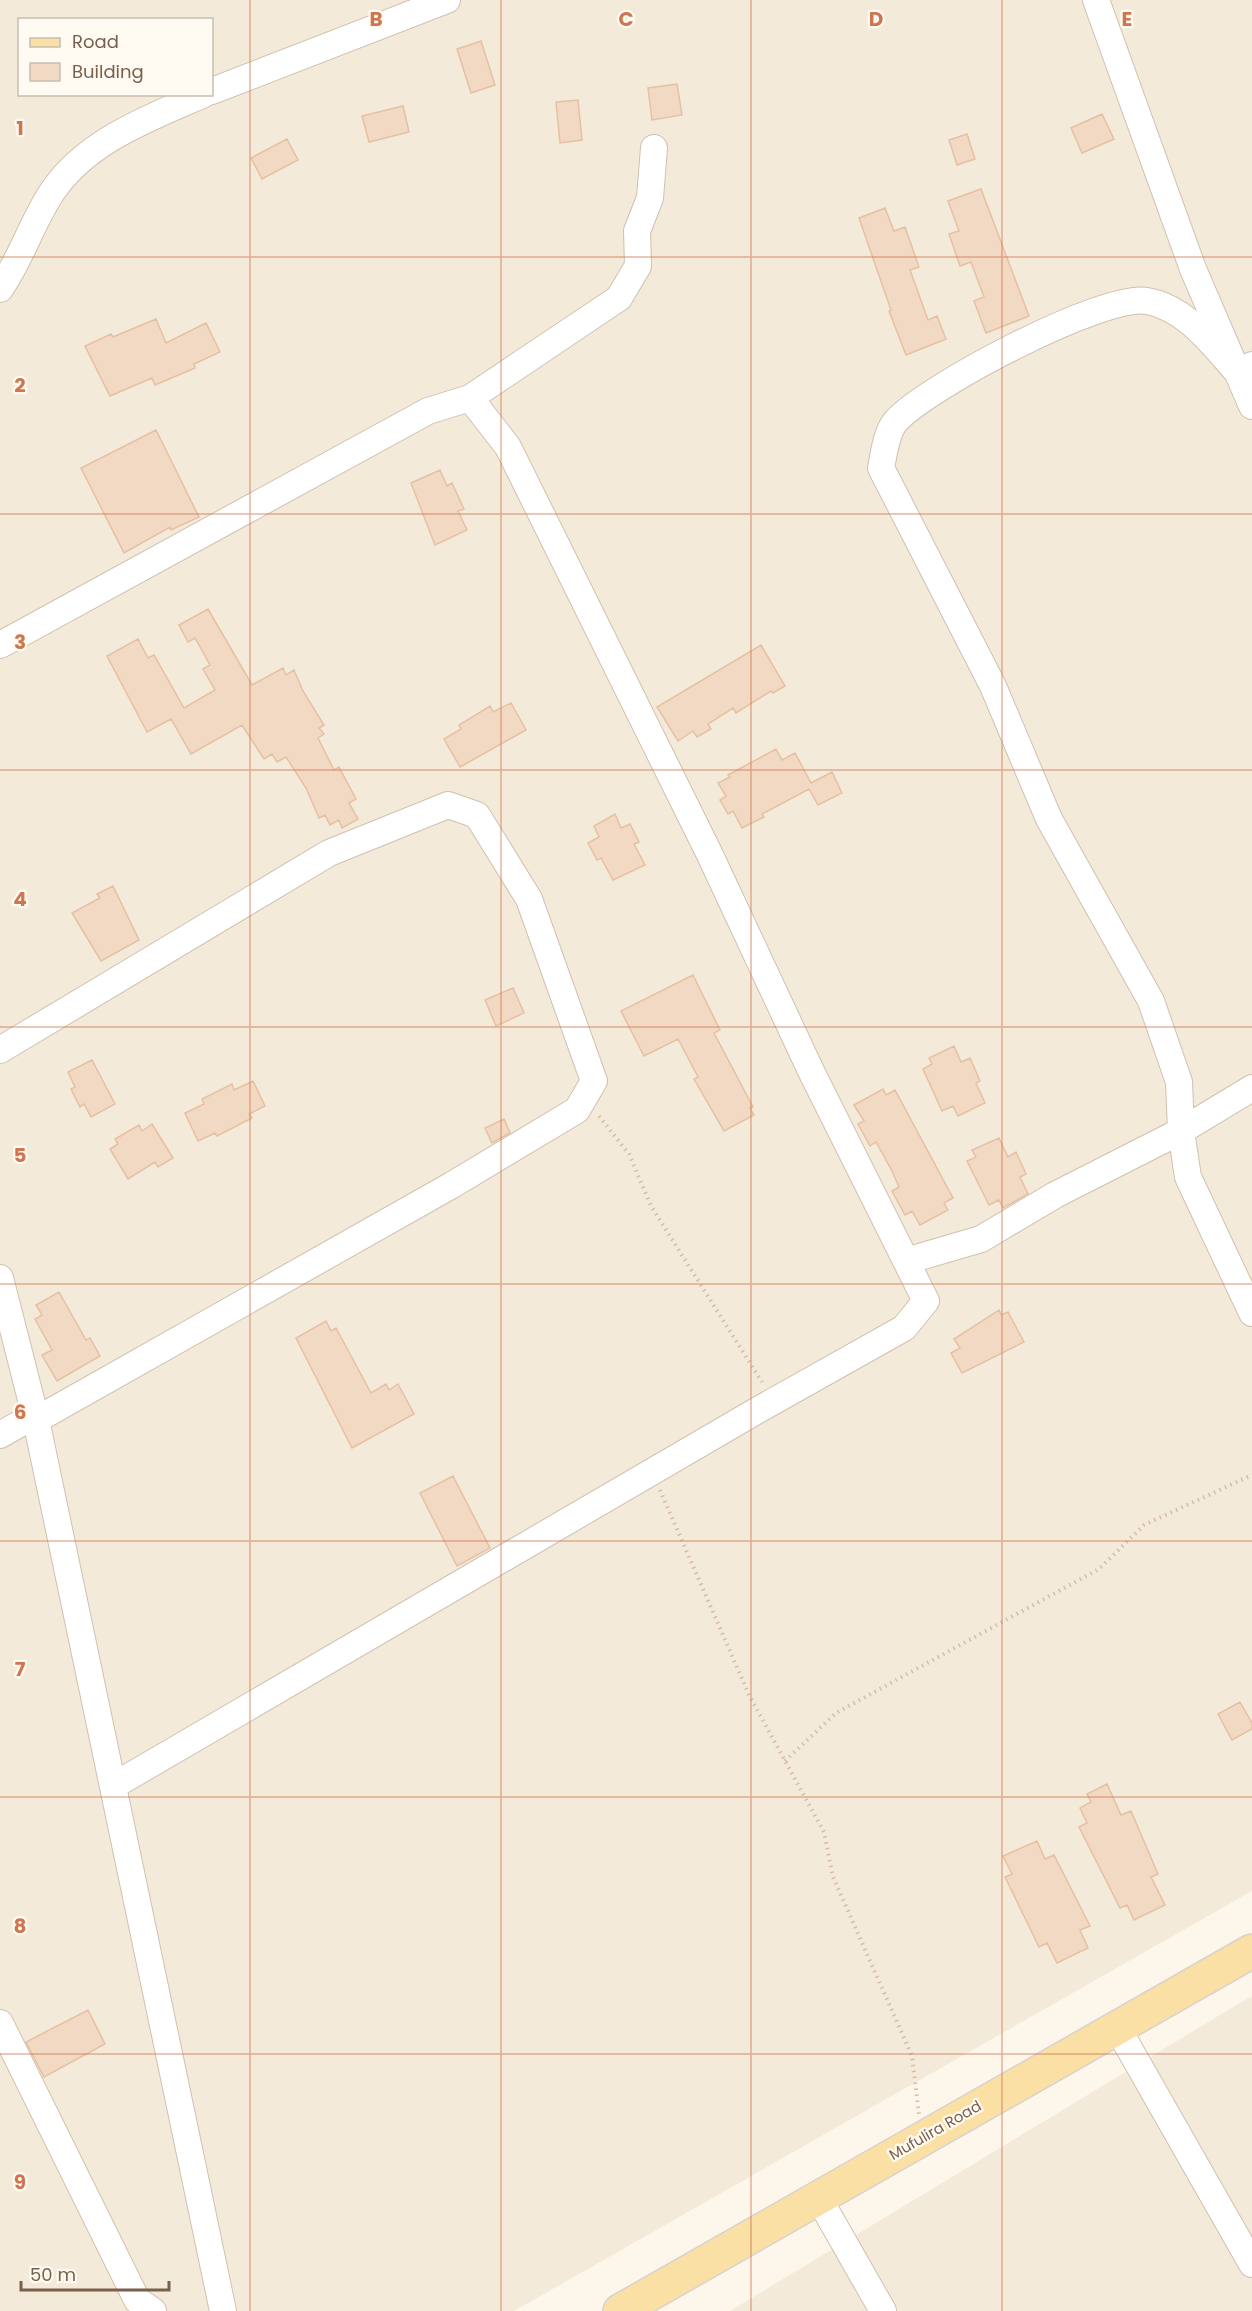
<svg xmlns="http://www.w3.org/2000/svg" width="1252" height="2311" font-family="Poppins,sans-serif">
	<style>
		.residential { fill: #f4ead9; fill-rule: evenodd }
		.building { fill: #f2d9c3; stroke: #e5c0a3; stroke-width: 1.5 }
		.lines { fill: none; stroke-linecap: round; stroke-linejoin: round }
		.minor-casing { stroke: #d0c0b0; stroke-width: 28 }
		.major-casing { stroke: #d9d2cd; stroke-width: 36 }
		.path { stroke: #d8bca5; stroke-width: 4; stroke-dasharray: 1.5 4.5; stroke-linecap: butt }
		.minor { stroke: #fff; stroke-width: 26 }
		.major { stroke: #fae0a5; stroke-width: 33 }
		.grid { fill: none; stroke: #cf7651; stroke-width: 1.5; stroke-opacity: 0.55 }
		.labels { text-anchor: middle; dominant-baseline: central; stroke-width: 4.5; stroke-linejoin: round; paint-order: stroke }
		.street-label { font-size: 15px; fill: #79604d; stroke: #fffbf2 }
		.grid-label { font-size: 20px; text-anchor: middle; font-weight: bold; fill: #cf7651; stroke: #fffbf2; stroke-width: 4.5; stroke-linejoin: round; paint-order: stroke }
	</style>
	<rect width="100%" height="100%" fill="#fdf7eb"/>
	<path class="residential" d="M0 0H1252V1891L514 2311H0ZM20 20H212V94H20Z
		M1252 1996V2311H730L1228 2010Z"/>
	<path class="building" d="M481 41 495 85 471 93 457 49Z
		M677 84 682 115 652 120 648 88Z
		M578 100 582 140 560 143 556 102Z
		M403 106 409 132 369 142 362 116Z
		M1102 114 1114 139 1082 153 1071 128Z
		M967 134 975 159 957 165 949 140Z
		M287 139 298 160 262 179 251 158Z
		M981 189 1029 316 986 333 974 301 984 297 971 262 960 266 949 234 959 231 948 201Z
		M885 208 894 231 905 227 919 267 910 270 928 320 937 316 946 339 906 355 889 311 891 310 859 218Z
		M156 319 166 343 206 323 220 352 194 364 195 368 155 385 152 378 110 396 85 346 111 334 113 337Z
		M156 430 199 517 171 530 170 527 124 553 81 468Z
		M440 470 447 486 452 483 464 509 458 511 467 530 435 545 411 483Z
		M208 609 252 685 283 668 286 675 294 670 303 691 324 725 319 728 324 734 318 738 334 770 339 767 356 799 349 803 358 819 342 828 339 820 330 825 325 815 319 818 306 788 286 757 277 762 272 754 264 759 242 725 191 754 171 719 147 732 107 656 138 639 148 658 154 655 184 708 215 690 203 669 210 665 195 638 188 642 179 625Z
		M761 645 785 686 773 693 771 691 736 713 733 708 708 724 711 729 697 737 693 731 678 741 657 707Z
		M511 703 526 730 460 767 444 739 461 729 459 725 490 706 493 712Z
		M776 749 782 760 795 753 811 783 832 772 842 793 818 805 809 789 762 814 764 817 742 828 733 811 728 814 720 800 726 796 718 783 730 777 728 775Z
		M615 814 621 828 630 824 639 842 634 844 645 865 613 880 601 858 597 860 588 843 599 837 594 826Z
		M113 886 139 940 101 961 72 913 100 898 97 894Z
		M693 975 720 1030 714 1033 753 1107 750 1108 754 1115 724 1131 694 1079 698 1077 678 1039 644 1056 621 1011Z
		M513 988 524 1013 496 1026 485 1000Z
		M954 1046 961 1062 970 1058 980 1081 976 1083 985 1103 958 1116 953 1106 942 1111 923 1069 932 1064 929 1058Z
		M92 1060 115 1104 91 1117 84 1104 80 1107 71 1089 75 1087 68 1072Z
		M253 1081 265 1106 249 1114 252 1118 217 1136 215 1133 198 1141 185 1113 204 1104 202 1099 232 1084 234 1090Z
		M883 1089 886 1095 895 1090 953 1198 944 1203 948 1210 920 1225 912 1211 905 1215 892 1191 899 1187 892 1171 876 1142 870 1146 858 1124 864 1121 854 1105Z
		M504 1119 510 1133 492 1143 485 1128Z
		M152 1124 173 1158 158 1167 155 1162 128 1179 110 1149 118 1144 115 1139 139 1125 142 1131Z
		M999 1138 1008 1157 1016 1152 1026 1174 1020 1177 1028 1194 1003 1208 999 1200 989 1205 967 1161 976 1157 972 1150Z
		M59 1292 86 1340 90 1338 100 1356 57 1381 42 1355 52 1350 35 1319 42 1315 36 1305Z
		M999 1310 1001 1315 1008 1312 1024 1342 962 1373 951 1353 960 1348 954 1339Z
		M326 1321 331 1331 336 1328 371 1393 386 1384 389 1390 398 1384 414 1414 352 1448 296 1338Z
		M453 1476 490 1548 457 1566 420 1493Z
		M1240 1702 1252 1723V1729L1232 1740 1218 1714Z
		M1107 1784 1121 1815 1131 1811 1158 1874 1151 1877 1165 1905 1134 1920 1127 1905 1120 1908 1079 1827 1087 1823 1080 1808 1091 1802 1087 1794Z
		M1037 1841 1045 1859 1054 1855 1090 1926 1080 1930 1088 1948 1057 1963 1047 1943 1039 1947 1005 1877 1012 1874 1003 1856Z
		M88 2010 105 2044 44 2077 26 2042Z"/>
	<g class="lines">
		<g class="minor-casing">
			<path id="minor" d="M1096 0 1193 269 1252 406
				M212 91 447 0
				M0 289C21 259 32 222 52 192 87 140 150 118 204 94
				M1252 365 1238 373C1212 344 1186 308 1147 301 1104 293 926 387 896 421 886 432 884 454 881 468L993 686 1049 819 1151 1001 1179 1082 1181 1131 1252 1088
				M470 398 619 298 638 266 637 231 650 198 654 148
				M0 645 428 411 470 398 508 447 710 855 811 1071 926 1301 904 1328 758 1410 113 1786
				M0 1050 329 853 448 805 477 815 529 899 594 1081 577 1110 452 1185 36 1420
				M906 1261 981 1239 1055 1195 1181 1131 1188 1177 1252 1313
				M0 1278 35 1415 223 2311
				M0 1435 35 1415
				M0 2023 137 2300 153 2311
				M1117 2027 1252 2264
				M818 2197 883 2311"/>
		</g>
		<g class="major-casing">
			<path id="major" d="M620 2311 1252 1951"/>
		</g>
		<path class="path" d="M599 1116 629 1154 651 1206 762 1382
			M660 1490 749 1695 824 1832 833 1877 912 2056 919 2114
			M785 1761 836 1713 1099 1569 1144 1525 1252 1475"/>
		<use href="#minor" class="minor"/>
		<use href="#major" class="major"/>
	</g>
	<path class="grid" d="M250 0V2311M501 0V2311M751 0V2311M1002 0V2311M0 257H1252M0 514H1252M0 770H1252M0 1027H1252M0 1284H1252M0 1541H1252M0 1797H1252M0 2054H1252"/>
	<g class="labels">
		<g class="street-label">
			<text transform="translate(935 2130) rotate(-30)">Mufulira Road</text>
		</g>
	</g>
	<g class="grid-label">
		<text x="376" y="26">B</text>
		<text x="626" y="26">C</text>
		<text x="876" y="26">D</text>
		<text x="1127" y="26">E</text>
		<text x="20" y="135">1</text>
		<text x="20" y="392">2</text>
		<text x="20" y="649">3</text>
		<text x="20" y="906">4</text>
		<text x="20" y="1162">5</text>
		<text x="20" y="1419">6</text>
		<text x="20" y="1676">7</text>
		<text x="20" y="1933">8</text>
		<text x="20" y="2189">9</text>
	</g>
	<rect x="18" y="18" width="195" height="78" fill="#fffbf2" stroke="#c9bdb0" stroke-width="1.5"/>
	<rect x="30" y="38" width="30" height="9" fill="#fae0a5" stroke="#c9bdb0" stroke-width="1.5"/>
	<text x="72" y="48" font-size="18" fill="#79604d">Road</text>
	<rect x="30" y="63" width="30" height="18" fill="#f2d9c3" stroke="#c9bdb0" stroke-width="1.5"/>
	<text x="72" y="78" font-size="18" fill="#79604d">Building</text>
	<path d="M21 2281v9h148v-9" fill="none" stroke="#79604d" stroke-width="3"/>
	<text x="30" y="2281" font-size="18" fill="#79604d" stroke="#fffbf2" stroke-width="4.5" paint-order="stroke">50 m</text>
</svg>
